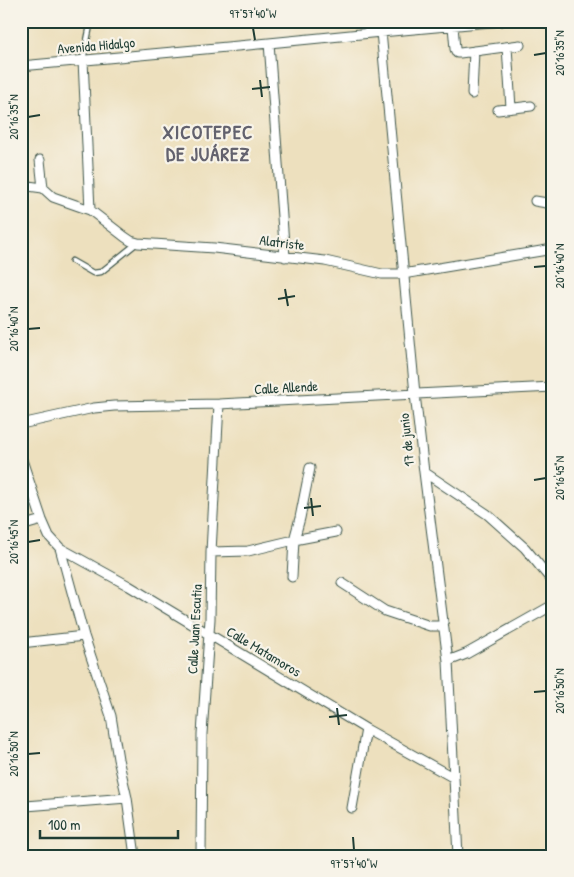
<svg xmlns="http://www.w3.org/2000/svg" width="574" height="877" font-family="'Patrick Hand',sans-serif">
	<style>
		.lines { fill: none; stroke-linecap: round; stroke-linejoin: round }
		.service-casing { stroke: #3e5549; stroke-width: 7 }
		.minor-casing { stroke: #3e5549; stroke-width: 11 }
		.service { stroke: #fff; stroke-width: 4.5 }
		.minor { stroke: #fff; stroke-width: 9 }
		.ticks { fill: none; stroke: #1f3d34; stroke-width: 2 }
		.labels { text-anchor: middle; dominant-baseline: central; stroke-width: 4.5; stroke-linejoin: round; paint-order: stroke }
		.street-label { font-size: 14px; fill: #1f3d34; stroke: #f7f3e8 }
		.district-label { font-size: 19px; font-weight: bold; letter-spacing: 1px; fill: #63626e; stroke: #f7f3e8 }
		.neatline { fill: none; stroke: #1f3d34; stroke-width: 2 }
		.ticks-label { font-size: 12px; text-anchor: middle; fill: #1f3d34 }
	</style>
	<rect width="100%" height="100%" fill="#f7f3e8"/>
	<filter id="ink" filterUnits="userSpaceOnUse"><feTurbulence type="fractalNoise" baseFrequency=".02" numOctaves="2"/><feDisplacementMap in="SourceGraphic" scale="10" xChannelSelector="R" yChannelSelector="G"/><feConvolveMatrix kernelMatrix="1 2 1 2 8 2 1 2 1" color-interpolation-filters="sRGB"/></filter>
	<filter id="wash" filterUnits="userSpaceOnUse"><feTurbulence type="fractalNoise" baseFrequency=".0096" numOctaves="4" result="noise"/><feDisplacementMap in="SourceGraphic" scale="20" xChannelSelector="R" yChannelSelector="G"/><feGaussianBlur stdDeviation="1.12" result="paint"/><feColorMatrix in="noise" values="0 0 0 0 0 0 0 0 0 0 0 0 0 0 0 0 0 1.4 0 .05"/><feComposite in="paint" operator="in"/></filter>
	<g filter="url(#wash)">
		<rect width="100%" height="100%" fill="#ede0be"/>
	</g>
	<g filter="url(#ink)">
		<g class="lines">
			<g class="service-casing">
				<path id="service" d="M83 60 91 21
					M72 261 93 273 101 272 137 243"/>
			</g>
			<g class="minor-casing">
				<path id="minor" d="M380 21 415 394 424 472 448 661 458 856
					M453 26 455 49 457 53H460L520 45
					M269 43 285 257
					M507 47 511 108
					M83 60 90 210
					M21 66 269 43 381 32 502 21
					M472 94 474 51
					M498 110 531 106
					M40 160 43 188
					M21 185 43 188 53 197 90 210 125 237 131 241 138 243 214 248 325 261 382 274H403L553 249
					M535 201 553 204
					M21 424 94 408 114 406 219 404 553 387
					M21 457 42 520 49 536 60 548 84 636 111 716 118 759 127 798 135 856
					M424 472 487 514 525 548 553 582
					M21 526 42 520
					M60 548 129 586 366 729 454 778
					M211 552 248 551 294 540 336 532
					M292 577 294 540 300 518 310 468
					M342 583 385 611 430 626H443
					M21 643 84 636
					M448 661 466 654 553 605
					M26 806 127 798
					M352 808 366 729
					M201 856 202 734 210 619 211 552 219 404"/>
			</g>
			<use href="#service" class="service"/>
			<use href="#minor" class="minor"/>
		</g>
	</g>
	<path class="ticks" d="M253 28 255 40M534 55 546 53M260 80 262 97M252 89 270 87M28 117 40 115M534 267 546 266M285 289 288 306M278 299 295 296M28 329 40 328M534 480 546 478M311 498 313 516M304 508 321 506M28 542 40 540M534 692 546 691M337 708 339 725M329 717 347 715M28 754 40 753M353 837 354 850"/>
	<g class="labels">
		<g class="street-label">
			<text transform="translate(96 45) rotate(-5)">Avenida Hidalgo</text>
			<text transform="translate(282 242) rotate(7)">Alatriste</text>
			<text transform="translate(286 387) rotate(-3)">Calle Allende</text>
			<text transform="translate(406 440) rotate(-96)">17 de junio</text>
			<text transform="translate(194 629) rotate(-87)">Calle Juan Escutia</text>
			<text transform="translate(264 651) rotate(31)">Calle Matamoros</text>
		</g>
		<g class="district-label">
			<text x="208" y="132">XICOTEPEC<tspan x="208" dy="22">DE JUÁREZ</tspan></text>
		</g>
	</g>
	<rect width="574" height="877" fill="none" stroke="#f7f3e8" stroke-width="55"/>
	<path d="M40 830v8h138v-8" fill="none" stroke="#1f3d34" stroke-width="2.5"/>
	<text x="48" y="830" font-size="15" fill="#1f3d34" stroke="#f7f3e8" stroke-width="4" paint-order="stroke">100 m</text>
	<rect x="28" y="28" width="518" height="822" class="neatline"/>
	<g class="ticks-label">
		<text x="253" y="18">97°57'40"W</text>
		<text transform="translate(560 53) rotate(-90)" y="4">20°16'35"N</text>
		<text transform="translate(14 117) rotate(-90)" y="4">20°16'35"N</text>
		<text transform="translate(560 266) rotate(-90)" y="4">20°16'40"N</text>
		<text transform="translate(14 329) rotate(-90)" y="4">20°16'40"N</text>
		<text transform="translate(560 478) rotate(-90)" y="4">20°16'45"N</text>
		<text transform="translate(14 542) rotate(-90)" y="4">20°16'45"N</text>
		<text transform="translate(560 691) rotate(-90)" y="4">20°16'50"N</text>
		<text transform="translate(14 754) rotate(-90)" y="4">20°16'50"N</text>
		<text x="354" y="868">97°57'40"W</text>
	</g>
</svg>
